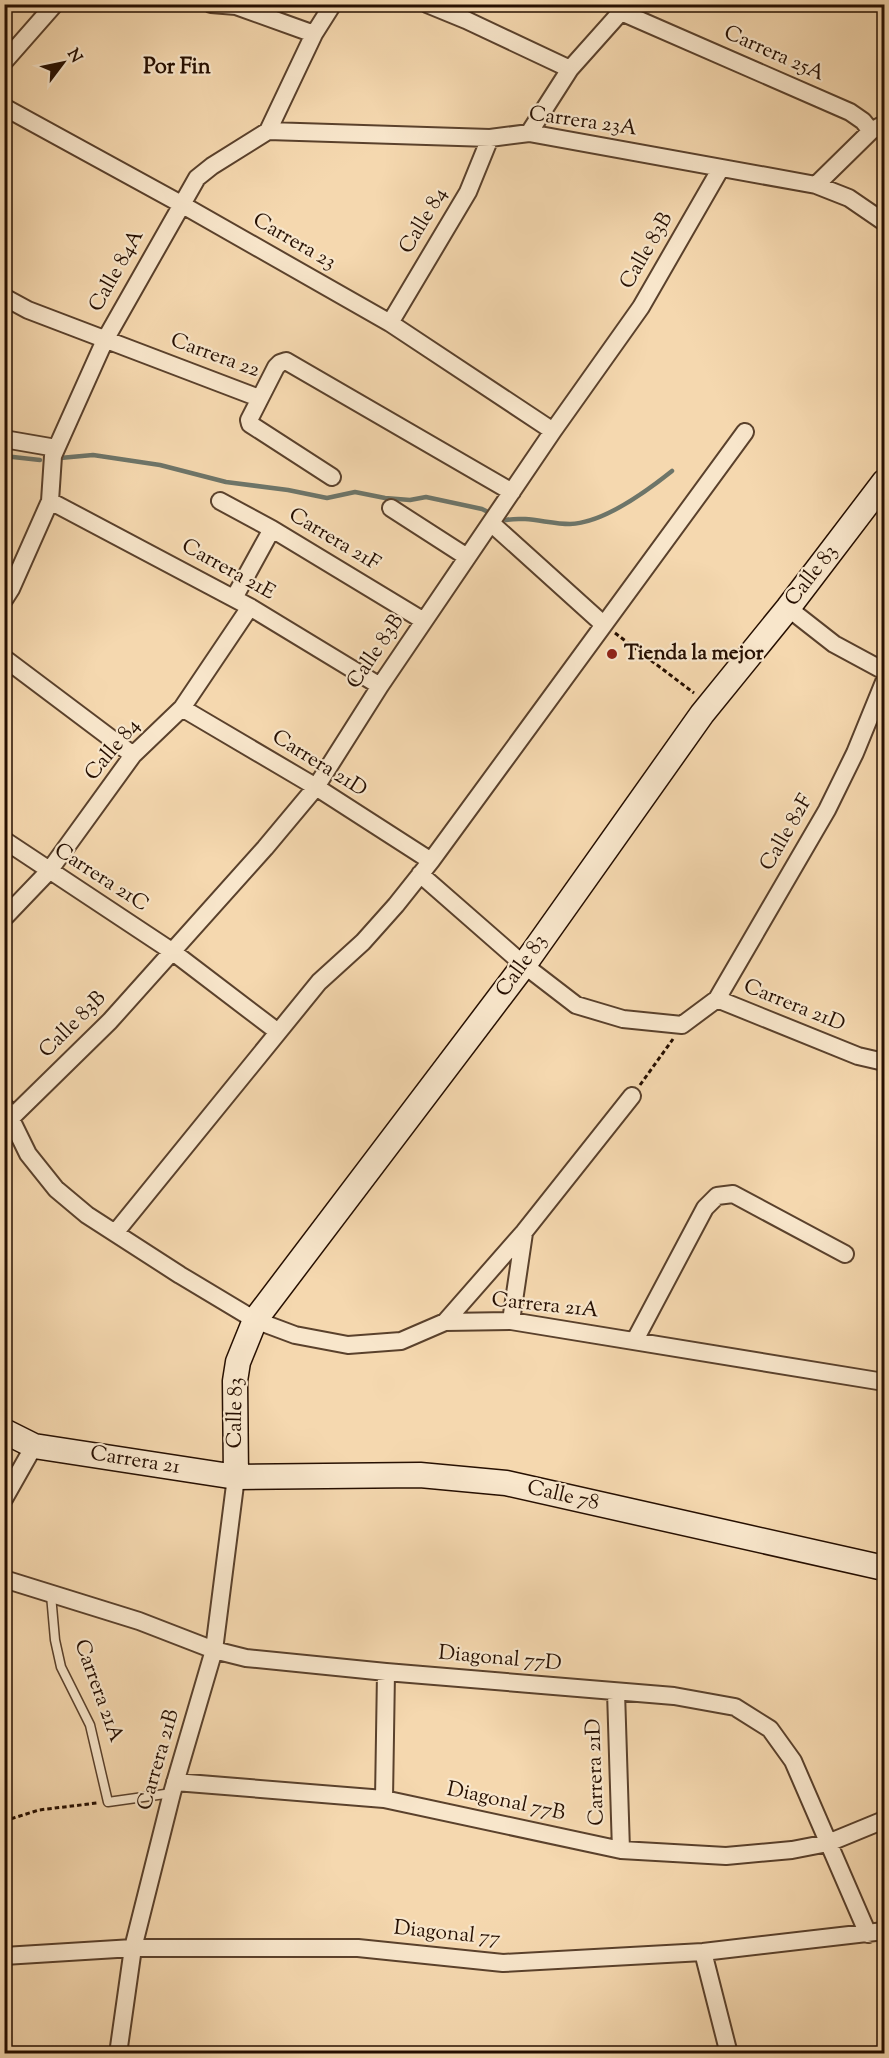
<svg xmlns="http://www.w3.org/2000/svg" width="889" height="2058" font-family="'Sorts Mill Goudy',serif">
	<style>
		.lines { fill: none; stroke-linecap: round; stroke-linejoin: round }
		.stream { stroke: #6d7569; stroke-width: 4.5 }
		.lane-casing { stroke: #5a412c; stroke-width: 11 }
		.street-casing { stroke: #5a412c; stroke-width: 20 }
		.secondary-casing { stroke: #260f01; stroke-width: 27 }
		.path { stroke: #260f01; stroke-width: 3; stroke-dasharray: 4.5 3; stroke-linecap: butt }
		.lane { stroke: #f8e6cb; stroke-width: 8 }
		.street { stroke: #f8e6cb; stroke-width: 16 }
		.secondary { stroke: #f8e6cb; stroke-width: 24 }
		.poi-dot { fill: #8f2418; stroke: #f8e6cb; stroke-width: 2 }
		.labels { text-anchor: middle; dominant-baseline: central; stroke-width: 4.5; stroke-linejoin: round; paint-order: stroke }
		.street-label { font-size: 21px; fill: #260f01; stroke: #f8e6cb }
		.poi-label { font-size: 21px; font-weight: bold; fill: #260f01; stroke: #f8e6cb; text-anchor: start }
		.neighbourhood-label { font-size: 22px; font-weight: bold; fill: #260f01; stroke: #f8e6cb }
	</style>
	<rect width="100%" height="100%" fill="#f5d8af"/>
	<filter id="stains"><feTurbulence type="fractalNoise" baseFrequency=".00333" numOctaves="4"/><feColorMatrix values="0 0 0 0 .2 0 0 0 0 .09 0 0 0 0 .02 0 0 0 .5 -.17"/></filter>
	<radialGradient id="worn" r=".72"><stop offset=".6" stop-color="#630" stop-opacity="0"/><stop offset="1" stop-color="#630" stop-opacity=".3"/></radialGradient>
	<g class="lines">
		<path class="stream" d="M4 456 40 460
			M60 458 93 455 160 465 226 482 288 490 327 498 355 492 385 498 410 500 426 497 482 509 490 513
			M506 520C527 516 549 524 570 524 604 523 647 491 672 471"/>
		<g class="lane-casing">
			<path id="lane" d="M51 1595 55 1640 61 1667 90 1725 108 1802 172 1793"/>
		</g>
		<g class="street-casing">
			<path id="street" d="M211 4 236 6 314 34
				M427 4 466 20 570 69
				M621 12 850 112 863 121 871 131
				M4 62 55 4
				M4 107 181 204 390 323 553 431
				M268 131 490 138 529 133 816 185 849 198 884 222
				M529 133 570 69 628 4
				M816 185 871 131 884 124
				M4 297 28 310 259 398
				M390 323 468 192 490 138
				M4 439 56 448
				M332 477 250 424 249 420 276 367 280 363 286 361 512 492
				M50 501 250 607 380 686
				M220 501 272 529 424 621
				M391 508 467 557
				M491 523 603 624
				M234 598 272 529
				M4 600 11 589 50 501 53 456 105 340 197 178 212 166 268 131 314 34 333 4
				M788 608 834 644 884 671
				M4 658 133 755
				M182 708 316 787 431 861
				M4 840 173 952 278 1032
				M420 874 524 965 576 1005 623 1019 682 1025 717 999 858 1056 884 1062
				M4 918 49 871 133 755 182 708 250 607
				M717 999 827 810 855 753 884 682
				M4 1105 28 1154 56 1189 87 1215 180 1275 255 1320 295 1335 348 1345 401 1341 445 1322 511 1321 884 1382
				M11 1118 110 1021 265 848 316 787 380 686 553 431 641 307 721 168
				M115 1233 319 982 363 942 396 905 431 861 745 432
				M511 1321 524 1233
				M445 1322 524 1232 632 1096
				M635 1340 705 1208 717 1196 733 1194 845 1254
				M4 1499 34 1446
				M4 1579 139 1621 214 1650 246 1658 386 1672 674 1696 735 1707 770 1729 793 1761 868 1934
				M616 1692 621 1850
				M175 1782 384 1799 621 1850 726 1856 792 1850 828 1843 884 1820
				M384 1799 386 1672
				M703 1952 729 2054
				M4 1956 133 1948H358L503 1963 703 1952 884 1931
				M118 2054 133 1948 172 1793 214 1650 236 1477"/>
		</g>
		<g class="secondary-casing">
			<path id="secondary" d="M4 1431 34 1446 236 1477 420 1475 506 1483 884 1568
				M236 1477 235 1381 238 1362 255 1320 524 965 702 714 788 608 884 482"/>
		</g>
		<path class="path" d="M615 633 694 693
			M640 1085 673 1039
			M4 1821 39 1810 97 1803"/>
		<use href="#lane" class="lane"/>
		<use href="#street" class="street"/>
		<use href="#secondary" class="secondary"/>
	</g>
	<circle class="poi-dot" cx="612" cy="654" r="6"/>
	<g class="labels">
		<g class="street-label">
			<text transform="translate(774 54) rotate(24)">Carrera 25A</text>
			<text transform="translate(583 122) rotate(8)">Carrera 23A</text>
			<text transform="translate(424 221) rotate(-59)">Calle 84</text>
			<text transform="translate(294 242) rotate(30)">Carrera 23</text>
			<text transform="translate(647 251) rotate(-60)">Calle 83B</text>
			<text transform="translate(117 271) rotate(-61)">Calle 84A</text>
			<text transform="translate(215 356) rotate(20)">Carrera 22</text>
			<text transform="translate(334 540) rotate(31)">Carrera 21F</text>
			<text transform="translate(228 570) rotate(29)">Carrera 21E</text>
			<text transform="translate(812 576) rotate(-52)">Calle 83</text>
			<text transform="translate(376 652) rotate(-56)">Calle 83B</text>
			<text transform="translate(113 750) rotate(-50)">Calle 84</text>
			<text transform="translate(319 764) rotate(32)">Carrera 21D</text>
			<text transform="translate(787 833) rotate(-60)">Calle 82F</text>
			<text transform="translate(101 878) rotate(33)">Carrera 21C</text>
			<text transform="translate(522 966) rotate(-54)">Calle 83</text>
			<text transform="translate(794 1006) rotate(22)">Carrera 21D</text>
			<text transform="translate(73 1025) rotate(-45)">Calle 83B</text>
			<text transform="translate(545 1306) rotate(6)">Carrera 21A</text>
			<text transform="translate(236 1413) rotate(-89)">Calle 83</text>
			<text transform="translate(135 1461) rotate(9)">Carrera 21</text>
			<text transform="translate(563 1496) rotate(13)">Calle 78</text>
			<text transform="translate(500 1659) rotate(5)">Diagonal 77D</text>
			<text transform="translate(98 1691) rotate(70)">Carrera 21A</text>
			<text transform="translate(159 1760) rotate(-74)">Carrera 21B</text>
			<text transform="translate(596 1772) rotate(-92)">Carrera 21D</text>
			<text transform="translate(506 1802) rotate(12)">Diagonal 77B</text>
			<text transform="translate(447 1934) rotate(6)">Diagonal 77</text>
		</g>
		<g class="poi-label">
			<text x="624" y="654">Tienda la mejor</text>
		</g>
		<g class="neighbourhood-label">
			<text x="177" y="68">Por Fin</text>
		</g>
	</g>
	<rect width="889" height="2058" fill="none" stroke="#f5d8af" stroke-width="24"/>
	<rect x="6" y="6" width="877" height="2046" fill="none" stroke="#260f01" stroke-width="3"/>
	<rect x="12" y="12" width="865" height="2034" fill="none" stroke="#260f01" stroke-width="1.5"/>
	<g transform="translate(63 63) rotate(58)" stroke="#f8e6cb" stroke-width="4.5" paint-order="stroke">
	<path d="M0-4.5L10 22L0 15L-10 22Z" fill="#260f01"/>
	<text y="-9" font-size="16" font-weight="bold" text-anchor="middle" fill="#260f01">N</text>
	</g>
	<rect width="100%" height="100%" filter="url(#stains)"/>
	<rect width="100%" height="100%" fill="url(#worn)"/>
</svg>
